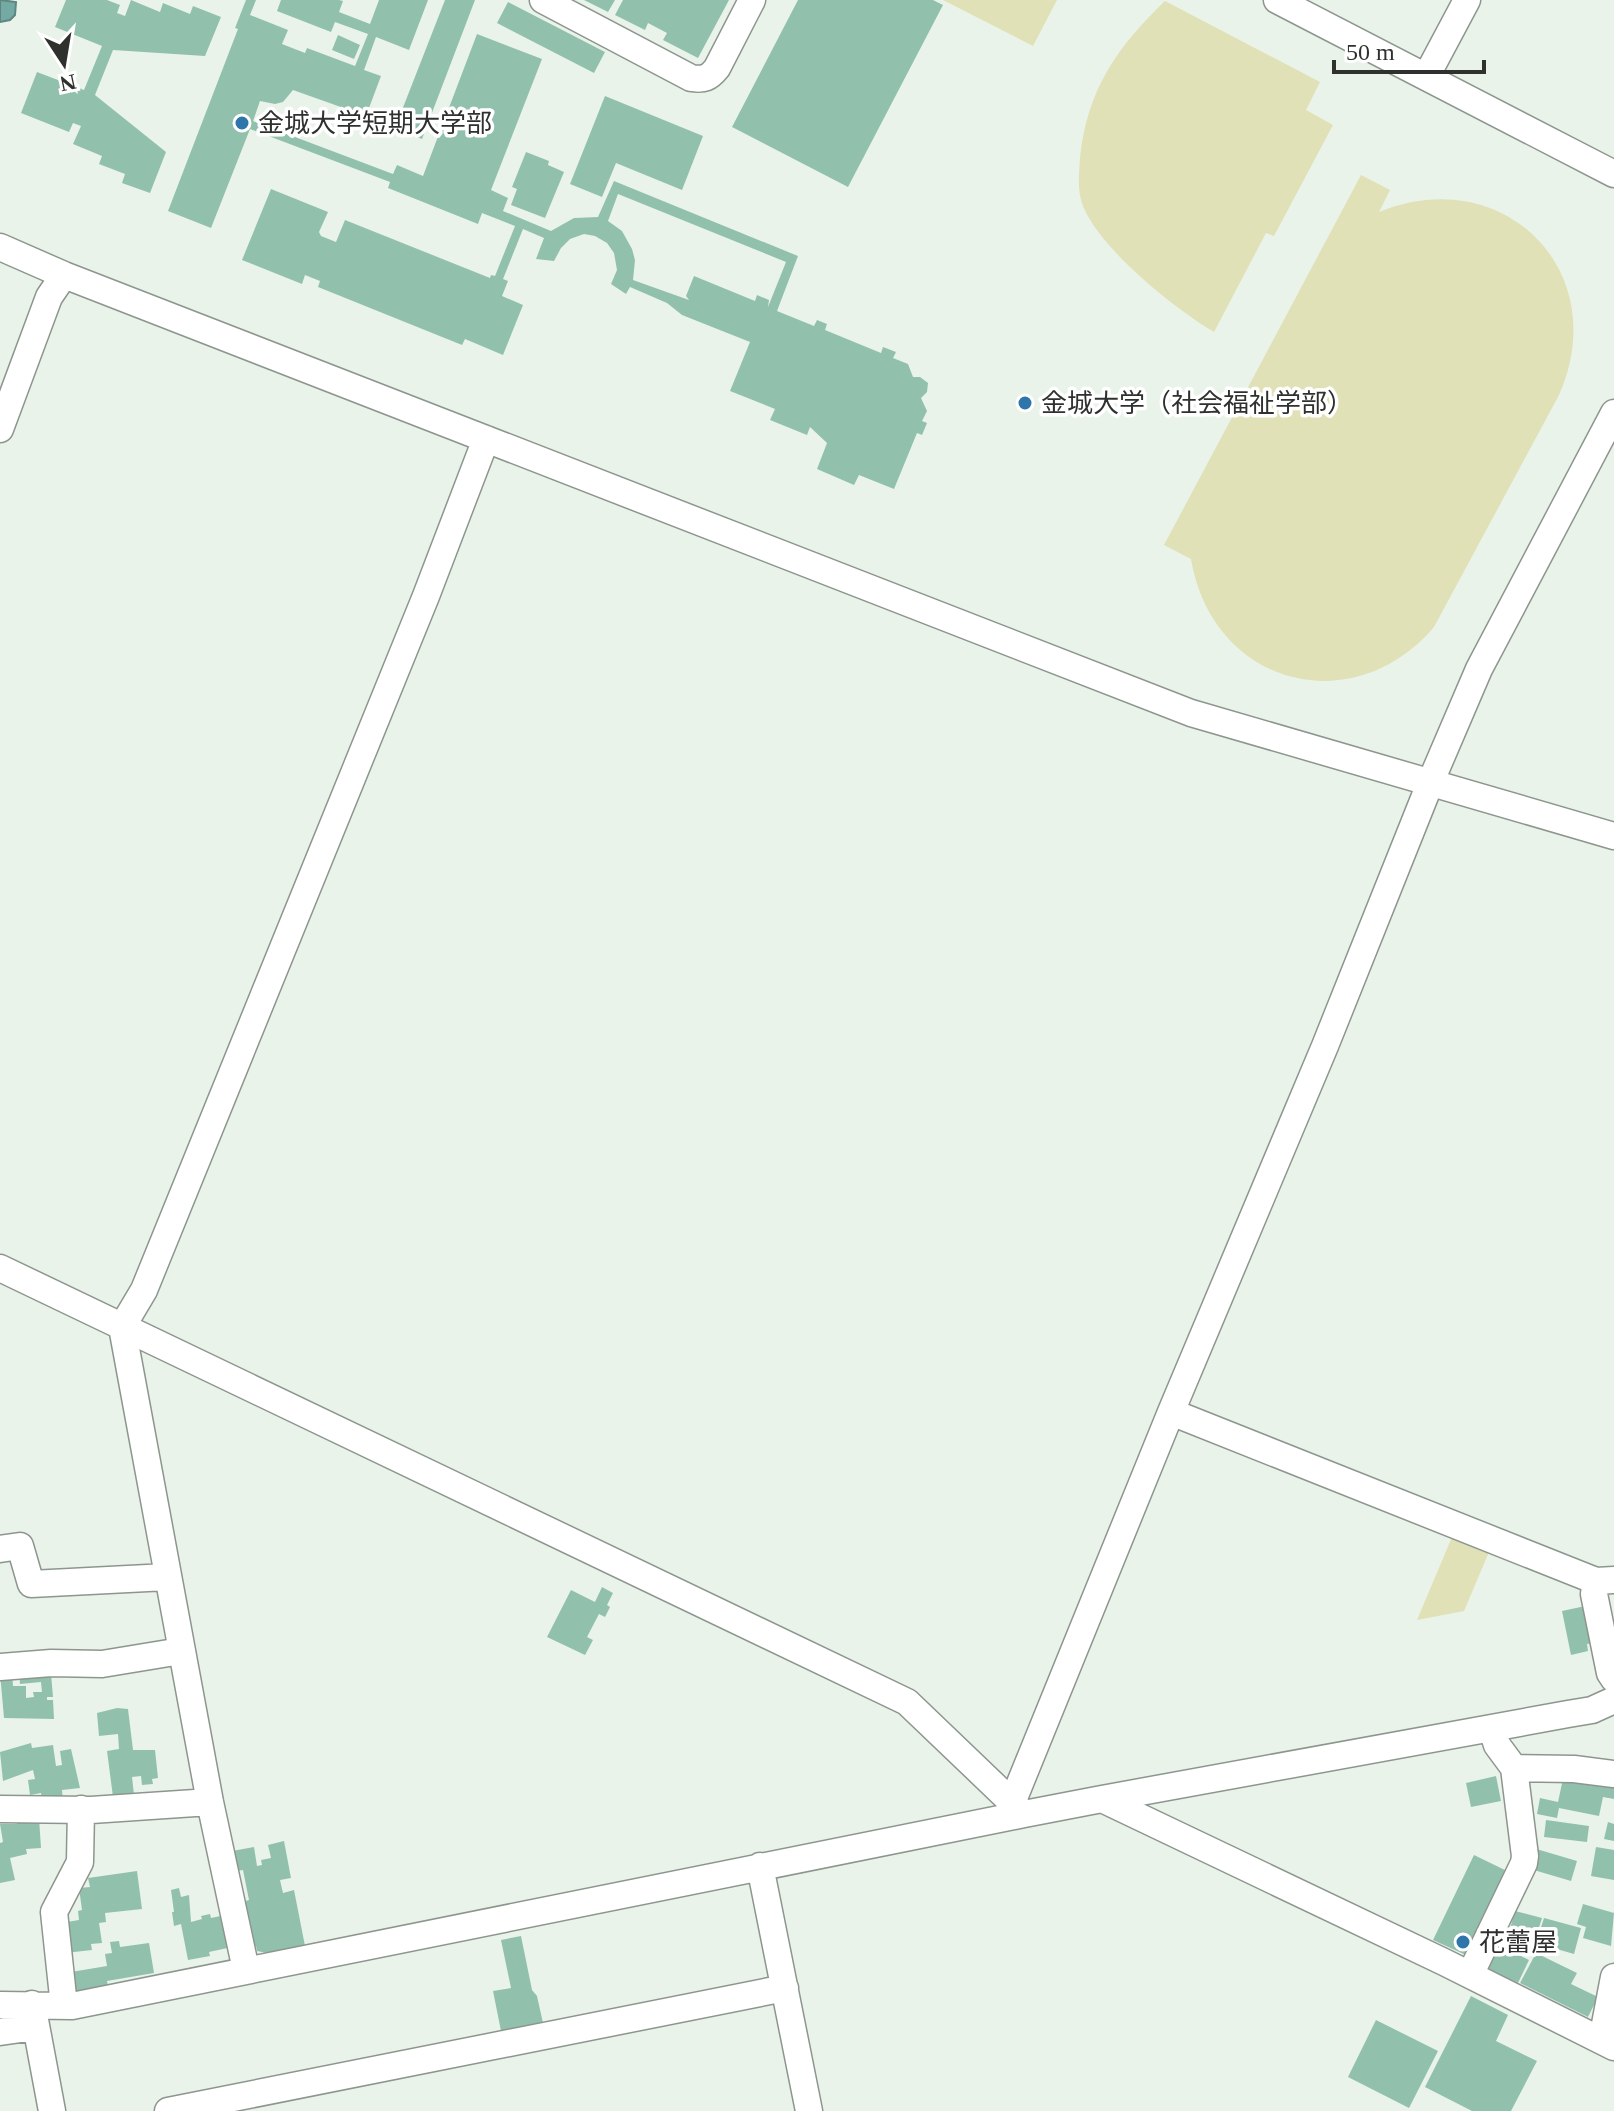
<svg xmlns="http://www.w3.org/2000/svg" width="1614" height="2111" font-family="'Times New Roman','Noto Sans JP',serif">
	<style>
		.green { fill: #e0e1b6 }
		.water { fill: #74aaa4; stroke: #5f8681; stroke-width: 2 }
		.building { fill: #91c1ad; fill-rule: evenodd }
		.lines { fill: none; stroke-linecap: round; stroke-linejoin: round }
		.minor-casing { stroke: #8d968e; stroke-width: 29 }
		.minor { stroke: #fff; stroke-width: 26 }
		.poi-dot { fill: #2e76aa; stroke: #fff; stroke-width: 3 }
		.labels { text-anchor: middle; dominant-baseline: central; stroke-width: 7; stroke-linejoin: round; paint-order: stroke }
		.poi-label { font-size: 26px; fill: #2e312e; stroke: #fff; text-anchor: start }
	</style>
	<rect width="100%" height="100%" fill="#e9f3ea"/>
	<path class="green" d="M943 0H1057L1033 46Z
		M1165 1 1320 82 1306 110 1333 125 1274 236 1266 233 1214 332C1174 308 1101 250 1083 206 1077 191 1079 174 1080 158 1087 90 1117 47 1165 1Z
		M1361 175 1390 190 1379 212C1503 161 1614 271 1559 395L1434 627C1352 723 1212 685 1191 559L1164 545Z
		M1452 1537 1489 1552 1464 1611 1417 1620Z"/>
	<path class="water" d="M0 0 16 2 15 15 10 20 0 22Z"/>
	<path class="building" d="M66 0H107L120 5 117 13 125 16 131 0 160 12 163 3 190 14 193 6 221 17 205 56 113 50 95 95 166 152 150 193 122 183 125 174 99 164 102 156 73 144 81 126 73 123 69 132 21 113 37 72 84 90 102 46 55 27Z
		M246 0H256L250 15 288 30 282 44 305 53 307 48 355 66 368 34 335 22 331 32 277 11 281 0H339L343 1 339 12 370 24 379 0H428L409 50 376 37 364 70 381 76 366 116 293 90 283 102 275 104 260 101 253 121 393 174 397 165 423 176 477 34 542 59 491 190 508 198 503 211 551 231 574 218 598 217 614 181 798 256 777 311 814 326 817 320 827 324 825 330 881 353 883 347 896 352 893 358 908 364 913 377H920L928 383 927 392 921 398 927 411 922 421 927 423 922 435 917 433 894 489 859 475 854 485 817 469 827 443 810 427 807 435 770 420 775 409 730 391 750 342 682 315 667 303 630 287 626 294 611 284 617 270 614 253 607 243 595 236 584 234 570 239 561 248 554 261 536 259 544 238 523 229 503 279 508 281 502 296 523 305 503 355 465 339 462 345 318 287 320 281 305 275 302 284 242 260 271 189 328 212 319 232 321 236 336 242 345 220 490 278 491 275 495 276 515 226 482 213 478 224 388 188 390 182 250 129 211 228 168 211 238 29 235 28ZM618 194 786 262 768 307 769 300 757 295 755 301 694 276 686 296 689 300 633 280 635 260 632 249 622 231 608 221Z
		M445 0H475L422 139 395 128Z
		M584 0H615L608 12Z
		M623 0H729L698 58 663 40 667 33 648 23 645 30 615 15Z
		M798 0H933L943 5 848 187 732 127Z
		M508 2 605 52 594 73 497 23Z
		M338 35 360 45 354 59 332 50Z
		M605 96 703 136 682 190 616 163 602 197 570 184Z
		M526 152 549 161 548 165 564 172 545 218 511 205 517 189 512 187Z
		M602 1587 613 1593 607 1605 610 1607 605 1617 599 1614 587 1637 593 1640 585 1655 547 1637 571 1590 595 1602Z
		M1590 1605 1598 1642 1587 1644 1588 1651 1571 1655 1562 1611Z
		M19 1671 51 1674 53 1697H47V1700H53L54 1719 4 1718 0 1673 12 1672 13 1686H26V1698L34 1697 33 1692H42L41 1682 20 1684Z
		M117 1708 128 1709 133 1750H155L158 1778 152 1779 153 1784 142 1785 141 1776 132 1777 134 1795 113 1797 107 1751 119 1749 118 1734 99 1736 97 1713Z
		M31 1743 32 1748 53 1745 56 1766 62 1765 60 1751 71 1749 80 1788 62 1790 63 1801 43 1804 41 1793 30 1795 28 1780 35 1779 33 1770 3 1781 0 1752Z
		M1564 1774 1614 1780V1799L1603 1797 1599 1816 1559 1808 1557 1818 1537 1814 1540 1798 1558 1802Z
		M1496 1776 1501 1801 1471 1807 1466 1783Z
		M39 1818 41 1848 26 1849 27 1854 10 1858 15 1880 0 1883V1843L3 1842 0 1824H17L16 1819Z
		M1546 1820 1589 1826 1587 1842 1544 1837Z
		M1608 1822 1614 1824V1841L1604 1839Z
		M284 1841 291 1878 280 1880 283 1893 294 1890 305 1946 267 1953 257 1951 256 1946 251 1947 242 1902 249 1900 243 1870 236 1871 232 1851 254 1847 257 1866 262 1865 261 1860 271 1858 268 1845Z
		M1596 1847 1614 1850V1880L1591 1876Z
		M1533 1848 1577 1861 1571 1881 1527 1868Z
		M1474 1855 1509 1872 1468 1956 1433 1940Z
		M137 1871 142 1909 105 1913 106 1922 99 1923 102 1943 91 1944 92 1950 65 1953 61 1923 79 1920 78 1911 82 1910 79 1888 90 1887 88 1878Z
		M179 1888 181 1897 189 1895 191 1922 202 1919 201 1916 210 1914 211 1918 225 1915 232 1947 209 1952 210 1956 188 1960 181 1924 174 1926 172 1912H174L171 1890Z
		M1583 1904 1614 1913 1611 1946 1583 1938 1586 1927 1577 1924Z
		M1515 1911 1542 1918 1534 1943 1508 1936Z
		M1544 1918 1581 1928 1574 1954 1536 1943Z
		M521 1936 532 1990 537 1996 543 2023 501 2031 493 1991 511 1988 501 1940Z
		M119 1941 120 1947 149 1943 154 1973 107 1981 108 1986 70 1992 71 1972 107 1966 105 1954 112 1953 110 1942Z
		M1494 1943 1529 1960 1518 1983 1483 1966Z
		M1536 1953 1577 1973 1571 1984 1598 1997 1588 2017 1520 1983Z
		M1471 1996 1508 2015 1496 2041 1537 2061 1511 2111H1472L1425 2087Z
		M1376 2020 1438 2051 1409 2108 1348 2077Z"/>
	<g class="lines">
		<g class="minor-casing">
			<path id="minor" d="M543 0 691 78C704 80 709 78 717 68L752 0
				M1277 0 1614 174
				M1426 77 1467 0
				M0 247 64 275 1191 713 1614 836
				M0 429 49 297 64 275
				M0 1268 907 1702 1024 1814 1102 1799 1444 1962 1614 2047
				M1171 1412 1596 1581 1614 1580
				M0 1549 20 1546 31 1584 167 1577
				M1596 1581 1594 1594 1610 1673 1614 1679
				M0 1667 51 1663 102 1664 181 1651
				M1514 1768 1574 1769 1614 1774
				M1102 1799 1568 1714 1592 1710 1614 1700
				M1012 1803 1171 1412 1325 1046 1431 781 1479 669 1614 413
				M0 1809 91 1810 210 1802
				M760 1866 809 2111
				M246 1970 210 1802 122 1327 144 1290 426 596 486 439
				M1470 1975 1524 1863 1525 1856 1514 1768 1497 1745 1492 1729
				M32 2004 52 2111
				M0 2005 72 2006 1024 1814
				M64 2006 54 1912 80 1862 81 1809
				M0 2032 35 2027
				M1602 2040 1614 1977
				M168 2111 785 1988"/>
		</g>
		<use href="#minor" class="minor"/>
	</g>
	<g class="poi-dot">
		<circle cx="242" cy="123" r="8"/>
		<circle cx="1025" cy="403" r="8"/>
		<circle cx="1463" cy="1942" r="8"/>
	</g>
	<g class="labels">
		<g class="poi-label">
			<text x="258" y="123">金城大学短期大学部</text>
			<text x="1041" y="403">金城大学（社会福祉学部）</text>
			<text x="1479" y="1942">花蕾屋</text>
		</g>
	</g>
	<g transform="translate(64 64) rotate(168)" stroke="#ffffff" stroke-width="6" paint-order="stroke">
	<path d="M0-6L14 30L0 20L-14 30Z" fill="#2e312e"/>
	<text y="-12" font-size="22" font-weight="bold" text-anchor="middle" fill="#2e312e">N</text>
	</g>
	<path d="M1334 60v12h150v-12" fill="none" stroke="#2e312e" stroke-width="4"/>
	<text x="1346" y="60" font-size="24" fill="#2e312e" stroke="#ffffff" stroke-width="6" paint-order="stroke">50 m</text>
</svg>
